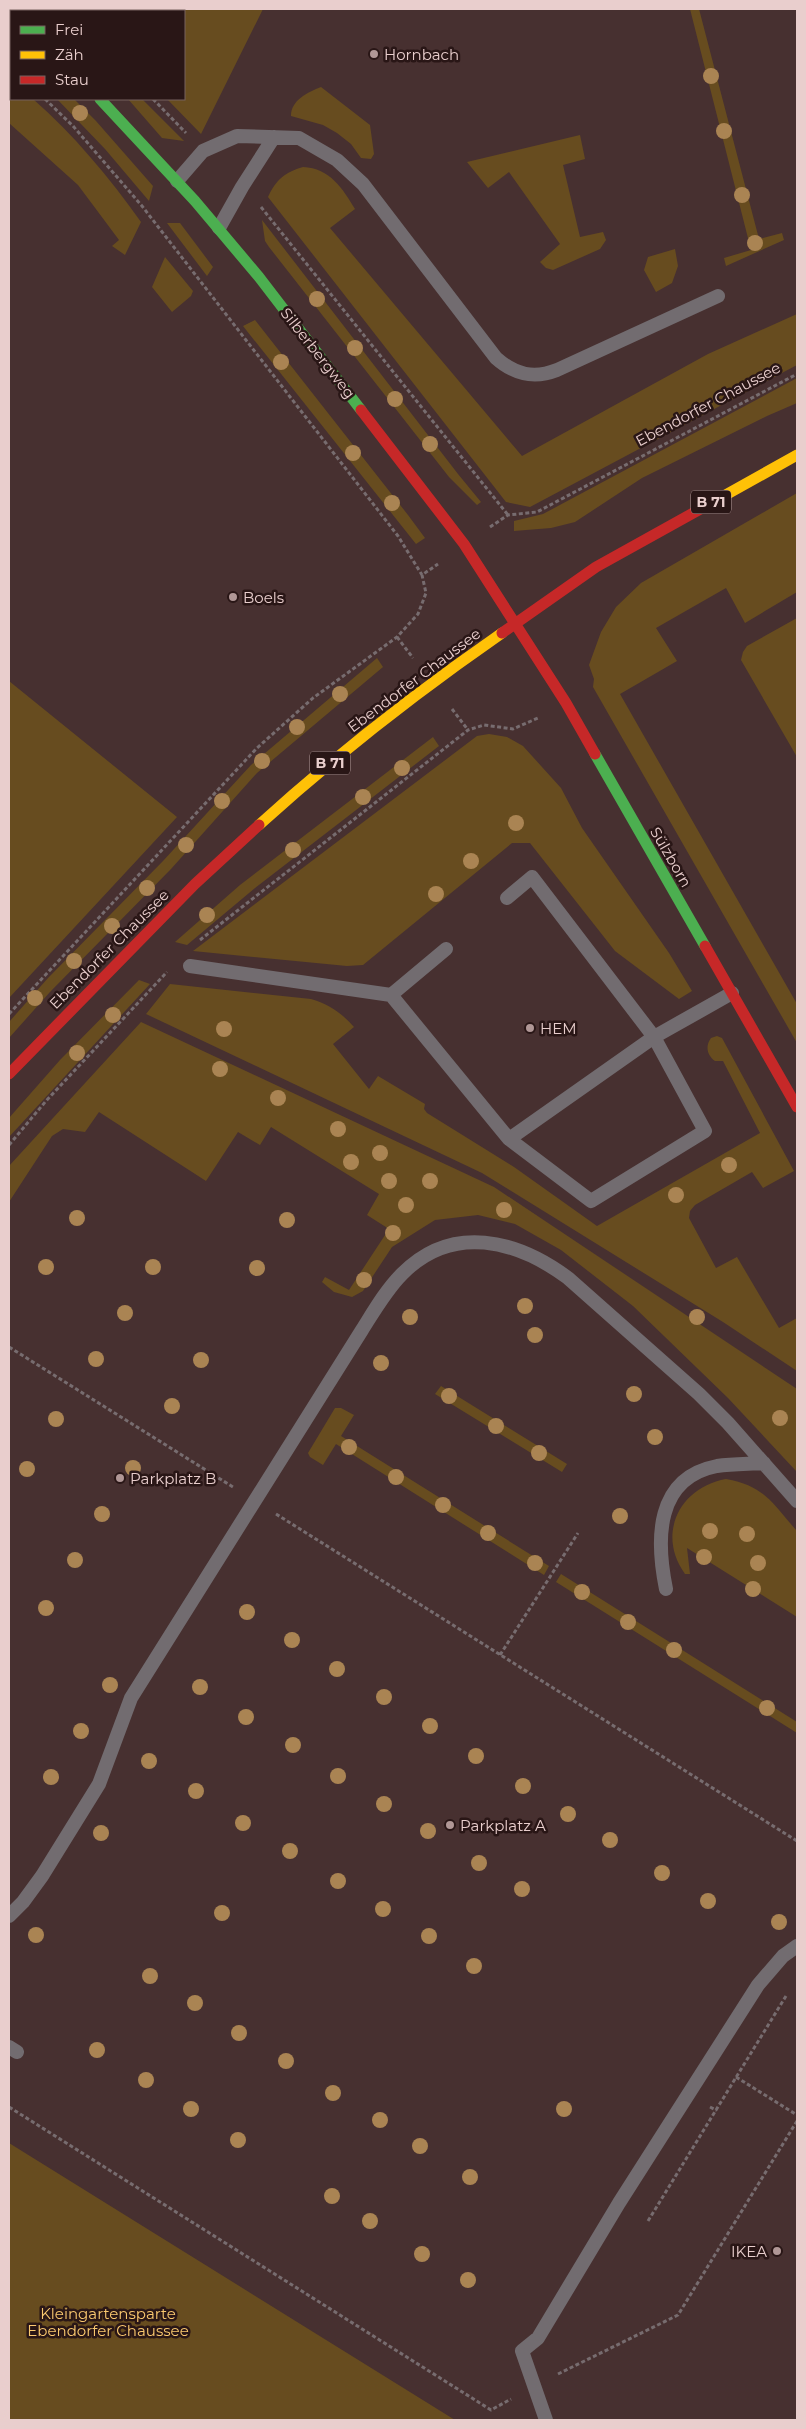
<svg xmlns="http://www.w3.org/2000/svg" width="806" height="2429" font-family="Montserrat,sans-serif">
	<style>
		.green { fill: #674c1f }
		.lines { fill: none; stroke-linecap: round; stroke-linejoin: round }
		.path { stroke: #776c6f; stroke-width: 3; stroke-dasharray: 4 2.5; stroke-linecap: butt }
		.lane { stroke: #726c70; stroke-width: 14 }
		.street { stroke: #726c70; stroke-width: 28 }
		.fast { stroke: #4caf50; stroke-width: 11 }
		.slow { stroke: #ffc107; stroke-width: 11 }
		.jam { stroke: #c62828; stroke-width: 11 }
		.tree { fill: #aa8453 }
		.poi-dot { fill: #b09796; stroke: #291616; stroke-width: 2 }
		.labels { text-anchor: middle; dominant-baseline: central; stroke-width: 5; stroke-linejoin: round; paint-order: stroke }
		.shield { fill: #291616; stroke: #af9796; stroke-width: 1 }
		.shield-label { font-size: 14px; font-weight: bold; fill: #e9cecd }
		.poi-label { font-size: 15px; fill: #e9cecd; stroke: #291616; text-anchor: start }
		.street-label { font-size: 15px; fill: #e9cecd; stroke: #291616 }
		.park-label { font-size: 15px; fill: #fbc96f; stroke: #291616 }
	</style>
	<rect width="100%" height="100%" fill="#473030"/>
	<path class="green" d="M74 9H263L201 134 167 99H184V11H77Z
		M690 9H699L759 239 782 233 784 240 726 266 724 258 751 250Z
		M9 79 11 81V99H33C74 135 109 177 141 222L125 255 112 246 119 240 78 185 9 123Z
		M321 87 370 125 374 154 371 159 361 158 351 144 337 133 323 125 291 116C291 100 308 92 321 87Z
		M57 99H74L96 121 153 186 149 201 105 149Z
		M128 99H142L184 141 162 138Z
		M580 135 585 159 563 165 580 237 603 232 606 240 600 249 553 270 546 268 540 262 560 244 509 172 488 188 467 162Z
		M303 167C330 168 343 189 355 209L330 228 522 456 708 354 797 314V365L530 507 506 502 268 197C276 180 285 172 303 167Z
		M262 220 458 474 481 502 477 505 449 477 269 247 265 241Z
		M167 223H180L213 267 207 276Z
		M675 249 678 266 672 283 656 292 644 270 648 257Z
		M165 257 193 291 191 296 172 312 152 287Z
		M255 320 408 515 425 538 416 544 243 326Z
		M797 378V403L767 416 642 478 575 522 551 528 514 531V521L543 514Z
		M797 493V592L745 623 726 588 656 628 677 661 620 694 797 1004V1043L593 687 594 679 589 665 601 632 616 607 641 583Z
		M797 618V757L741 660 743 652 747 646Z
		M377 658 383 667 257 773 171 869 50 992 9 1038V1022L48 978 163 861 251 765Z
		M9 681 177 817 9 998Z
		M489 734 507 737 523 746 561 788 582 828 669 953 692 991 679 999 615 951 530 843H512L363 965 347 966 193 951 477 736Z
		M433 737 439 746 255 888 187 945 175 942 240 885Z
		M139 980 150 984 9 1137V1118L60 1060Z
		M170 984 311 999C328 1004 342 1013 354 1027L333 1044 369 1089 378 1076 425 1104 424 1109 427 1113 514 1167 597 1226 760 1133 723 1061H715C707 1055 705 1046 711 1038L717 1036 722 1038 794 1171 763 1188 752 1172 695 1205 690 1211 689 1218 716 1268 737 1257 779 1328 797 1318V1371L723 1322 482 1173 146 1014Z
		M141 1022 494 1187 797 1389V1472L728 1398 633 1306 561 1250 515 1224 478 1215 435 1220 392 1247 363 1291 352 1297 334 1292 322 1282 325 1277 349 1290 389 1229 367 1215 379 1194 271 1127 260 1145 238 1132 206 1181 99 1112 85 1132 63 1129 52 1136 9 1202V1166Z
		M441 1386 567 1464 562 1472 435 1394Z
		M335 1408H341L354 1415 341 1436 549 1566 544 1575 336 1444 323 1465 310 1457 308 1453Z
		M726 1479C765 1486 772 1503 797 1531V1617L687 1548 690 1574H685C656 1534 680 1487 726 1479Z
		M561 1574 797 1722V1733L556 1582Z
		M9 2143 455 2420H9Z"/>
	<g class="lines">
		<path class="path" d="M59 9 62 11
			M9 67 11 69
			M45 99 73 126 142 206 398 536 422 575
			M153 99 186 133
			M261 207 508 515
			M490 527 508 515 537 512 797 374
			M397 637 413 658
			M452 709 468 730
			M200 940 468 730 484 725 513 729 538 718
			M9 1014 257 748 313 698 397 637 418 614 426 593 422 575 438 564
			M9 1145 46 1101 167 972
			M9 1347 233 1487
			M276 1514 797 1841
			M500 1655 578 1533
			M736 2077 797 2115
			M9 2107 491 2410 511 2399
			M710 2107 716 2110 786 1996
			M648 2221 716 2110
			M558 2374 678 2315 797 2121"/>
		<path class="lane" d="M177 181 203 151 237 136 299 138 337 160 363 184 496 358C515 375 534 379 557 370L718 296
			M219 228 242 187 274 137
			M446 949 391 995 509 1139 591 1201 705 1131 654 1037 532 877 507 898
			M190 966 391 995
			M509 1139 654 1037 732 993
			M666 1589C656 1540 655 1478 717 1466 732 1464 749 1464 764 1463
			M9 1916 23 1902 42 1876 99 1784 131 1698 362 1330C374 1311 386 1290 402 1274 452 1223 517 1240 568 1278L699 1394 728 1423 797 1501
			M9 2047 17 2052
			M546 2420 522 2351 538 2338 619 2203 758 1985 783 1956 797 1946"/>
		<path class="street" d="M9 17 11 19"/>
		<path class="fast" d="M100 99 195 201 259 277 361 410
			M595 754 705 946"/>
		<path class="slow" d="M713 502 797 455
			M259 825C335 756 417 692 502 633"/>
		<path class="jam" d="M361 410 464 544 566 703 595 754
			M502 633 596 567 713 502
			M705 946 797 1107
			M9 1074 195 884 259 825"/>
	</g>
	<g class="tree">
		<circle cx="711" cy="76" r="8"/>
		<circle cx="80" cy="113" r="8"/>
		<circle cx="724" cy="131" r="8"/>
		<circle cx="742" cy="195" r="8"/>
		<circle cx="755" cy="243" r="8"/>
		<circle cx="317" cy="299" r="8"/>
		<circle cx="355" cy="348" r="8"/>
		<circle cx="281" cy="362" r="8"/>
		<circle cx="395" cy="399" r="8"/>
		<circle cx="430" cy="444" r="8"/>
		<circle cx="353" cy="453" r="8"/>
		<circle cx="392" cy="503" r="8"/>
		<circle cx="340" cy="694" r="8"/>
		<circle cx="297" cy="727" r="8"/>
		<circle cx="262" cy="761" r="8"/>
		<circle cx="402" cy="768" r="8"/>
		<circle cx="363" cy="797" r="8"/>
		<circle cx="222" cy="801" r="8"/>
		<circle cx="516" cy="823" r="8"/>
		<circle cx="186" cy="845" r="8"/>
		<circle cx="293" cy="850" r="8"/>
		<circle cx="471" cy="861" r="8"/>
		<circle cx="147" cy="888" r="8"/>
		<circle cx="436" cy="894" r="8"/>
		<circle cx="207" cy="915" r="8"/>
		<circle cx="112" cy="926" r="8"/>
		<circle cx="74" cy="961" r="8"/>
		<circle cx="35" cy="998" r="8"/>
		<circle cx="113" cy="1015" r="8"/>
		<circle cx="224" cy="1029" r="8"/>
		<circle cx="77" cy="1053" r="8"/>
		<circle cx="220" cy="1069" r="8"/>
		<circle cx="278" cy="1098" r="8"/>
		<circle cx="338" cy="1129" r="8"/>
		<circle cx="380" cy="1153" r="8"/>
		<circle cx="351" cy="1162" r="8"/>
		<circle cx="729" cy="1165" r="8"/>
		<circle cx="389" cy="1181" r="8"/>
		<circle cx="430" cy="1181" r="8"/>
		<circle cx="676" cy="1195" r="8"/>
		<circle cx="406" cy="1205" r="8"/>
		<circle cx="504" cy="1210" r="8"/>
		<circle cx="77" cy="1218" r="8"/>
		<circle cx="287" cy="1220" r="8"/>
		<circle cx="393" cy="1233" r="8"/>
		<circle cx="46" cy="1267" r="8"/>
		<circle cx="153" cy="1267" r="8"/>
		<circle cx="257" cy="1268" r="8"/>
		<circle cx="364" cy="1280" r="8"/>
		<circle cx="525" cy="1306" r="8"/>
		<circle cx="125" cy="1313" r="8"/>
		<circle cx="410" cy="1317" r="8"/>
		<circle cx="697" cy="1317" r="8"/>
		<circle cx="535" cy="1335" r="8"/>
		<circle cx="96" cy="1359" r="8"/>
		<circle cx="201" cy="1360" r="8"/>
		<circle cx="381" cy="1363" r="8"/>
		<circle cx="634" cy="1394" r="8"/>
		<circle cx="449" cy="1396" r="8"/>
		<circle cx="172" cy="1406" r="8"/>
		<circle cx="780" cy="1418" r="8"/>
		<circle cx="56" cy="1419" r="8"/>
		<circle cx="496" cy="1426" r="8"/>
		<circle cx="655" cy="1437" r="8"/>
		<circle cx="349" cy="1447" r="8"/>
		<circle cx="539" cy="1453" r="8"/>
		<circle cx="133" cy="1468" r="8"/>
		<circle cx="27" cy="1469" r="8"/>
		<circle cx="396" cy="1477" r="8"/>
		<circle cx="443" cy="1505" r="8"/>
		<circle cx="102" cy="1514" r="8"/>
		<circle cx="620" cy="1516" r="8"/>
		<circle cx="710" cy="1531" r="8"/>
		<circle cx="488" cy="1533" r="8"/>
		<circle cx="747" cy="1534" r="8"/>
		<circle cx="704" cy="1557" r="8"/>
		<circle cx="75" cy="1560" r="8"/>
		<circle cx="535" cy="1563" r="8"/>
		<circle cx="758" cy="1563" r="8"/>
		<circle cx="753" cy="1589" r="8"/>
		<circle cx="582" cy="1592" r="8"/>
		<circle cx="46" cy="1608" r="8"/>
		<circle cx="247" cy="1612" r="8"/>
		<circle cx="628" cy="1622" r="8"/>
		<circle cx="292" cy="1640" r="8"/>
		<circle cx="674" cy="1650" r="8"/>
		<circle cx="337" cy="1669" r="8"/>
		<circle cx="110" cy="1685" r="8"/>
		<circle cx="200" cy="1687" r="8"/>
		<circle cx="384" cy="1697" r="8"/>
		<circle cx="767" cy="1708" r="8"/>
		<circle cx="246" cy="1717" r="8"/>
		<circle cx="430" cy="1726" r="8"/>
		<circle cx="81" cy="1731" r="8"/>
		<circle cx="293" cy="1745" r="8"/>
		<circle cx="476" cy="1756" r="8"/>
		<circle cx="149" cy="1761" r="8"/>
		<circle cx="338" cy="1776" r="8"/>
		<circle cx="51" cy="1777" r="8"/>
		<circle cx="523" cy="1786" r="8"/>
		<circle cx="196" cy="1791" r="8"/>
		<circle cx="384" cy="1804" r="8"/>
		<circle cx="568" cy="1814" r="8"/>
		<circle cx="243" cy="1823" r="8"/>
		<circle cx="428" cy="1831" r="8"/>
		<circle cx="101" cy="1833" r="8"/>
		<circle cx="610" cy="1840" r="8"/>
		<circle cx="290" cy="1851" r="8"/>
		<circle cx="479" cy="1863" r="8"/>
		<circle cx="662" cy="1873" r="8"/>
		<circle cx="338" cy="1881" r="8"/>
		<circle cx="522" cy="1889" r="8"/>
		<circle cx="708" cy="1901" r="8"/>
		<circle cx="383" cy="1909" r="8"/>
		<circle cx="222" cy="1913" r="8"/>
		<circle cx="779" cy="1922" r="8"/>
		<circle cx="36" cy="1935" r="8"/>
		<circle cx="429" cy="1936" r="8"/>
		<circle cx="474" cy="1966" r="8"/>
		<circle cx="150" cy="1976" r="8"/>
		<circle cx="195" cy="2003" r="8"/>
		<circle cx="239" cy="2033" r="8"/>
		<circle cx="97" cy="2050" r="8"/>
		<circle cx="286" cy="2061" r="8"/>
		<circle cx="146" cy="2080" r="8"/>
		<circle cx="333" cy="2093" r="8"/>
		<circle cx="191" cy="2109" r="8"/>
		<circle cx="564" cy="2109" r="8"/>
		<circle cx="380" cy="2120" r="8"/>
		<circle cx="238" cy="2140" r="8"/>
		<circle cx="420" cy="2146" r="8"/>
		<circle cx="470" cy="2177" r="8"/>
		<circle cx="332" cy="2196" r="8"/>
		<circle cx="370" cy="2221" r="8"/>
		<circle cx="422" cy="2254" r="8"/>
		<circle cx="468" cy="2280" r="8"/>
	</g>
	<g class="poi-dot">
		<circle cx="374" cy="54" r="5"/>
		<circle cx="233" cy="597" r="5"/>
		<circle cx="530" cy="1028" r="5"/>
		<circle cx="120" cy="1478" r="5"/>
		<circle cx="450" cy="1825" r="5"/>
		<circle cx="777" cy="2251" r="5"/>
	</g>
	<g class="labels">
		<g class="shield">
			<rect x="691" y="490.5" width="40" height="23" rx="4"/>
			<rect x="310" y="751.5" width="40" height="23" rx="4"/>
		</g>
		<g class="shield-label">
			<text x="711" y="502">B 71</text>
			<text x="330" y="763">B 71</text>
		</g>
		<g class="poi-label">
			<text x="384" y="54">Hornbach</text>
			<text x="243" y="597">Boels</text>
			<text x="540" y="1028">HEM</text>
			<text x="130" y="1478">Parkplatz B</text>
			<text x="460" y="1825">Parkplatz A</text>
			<text x="767" y="2251" text-anchor="end">IKEA</text>
		</g>
		<g class="street-label">
			<text transform="translate(318 353) rotate(52)">Silberbergweg</text>
			<text transform="translate(708 404) rotate(-28)">Ebendorfer Chaussee</text>
			<text transform="translate(414 680) rotate(-37)">Ebendorfer Chaussee</text>
			<text transform="translate(671 857) rotate(60)">Sülzborn</text>
			<text transform="translate(109 949) rotate(-45)">Ebendorfer Chaussee</text>
		</g>
		<g class="park-label">
			<text x="108" y="2313">Kleingartensparte<tspan x="108" dy="17">Ebendorfer Chaussee</tspan></text>
		</g>
	</g>
	<rect width="806" height="2429" fill="none" stroke="#e9cecd" stroke-width="20"/>
	<rect x="10" y="10" width="175" height="90" fill="#291616" stroke="#76605f"/>
	<rect x="20" y="26" width="25" height="8" fill="#4caf50" stroke="#76605f"/>
	<text x="55" y="35" font-size="15" fill="#e9cecd">Frei</text>
	<rect x="20" y="51" width="25" height="8" fill="#ffc107" stroke="#76605f"/>
	<text x="55" y="60" font-size="15" fill="#e9cecd">Zäh</text>
	<rect x="20" y="76" width="25" height="8" fill="#c62828" stroke="#76605f"/>
	<text x="55" y="85" font-size="15" fill="#e9cecd">Stau</text>
</svg>
